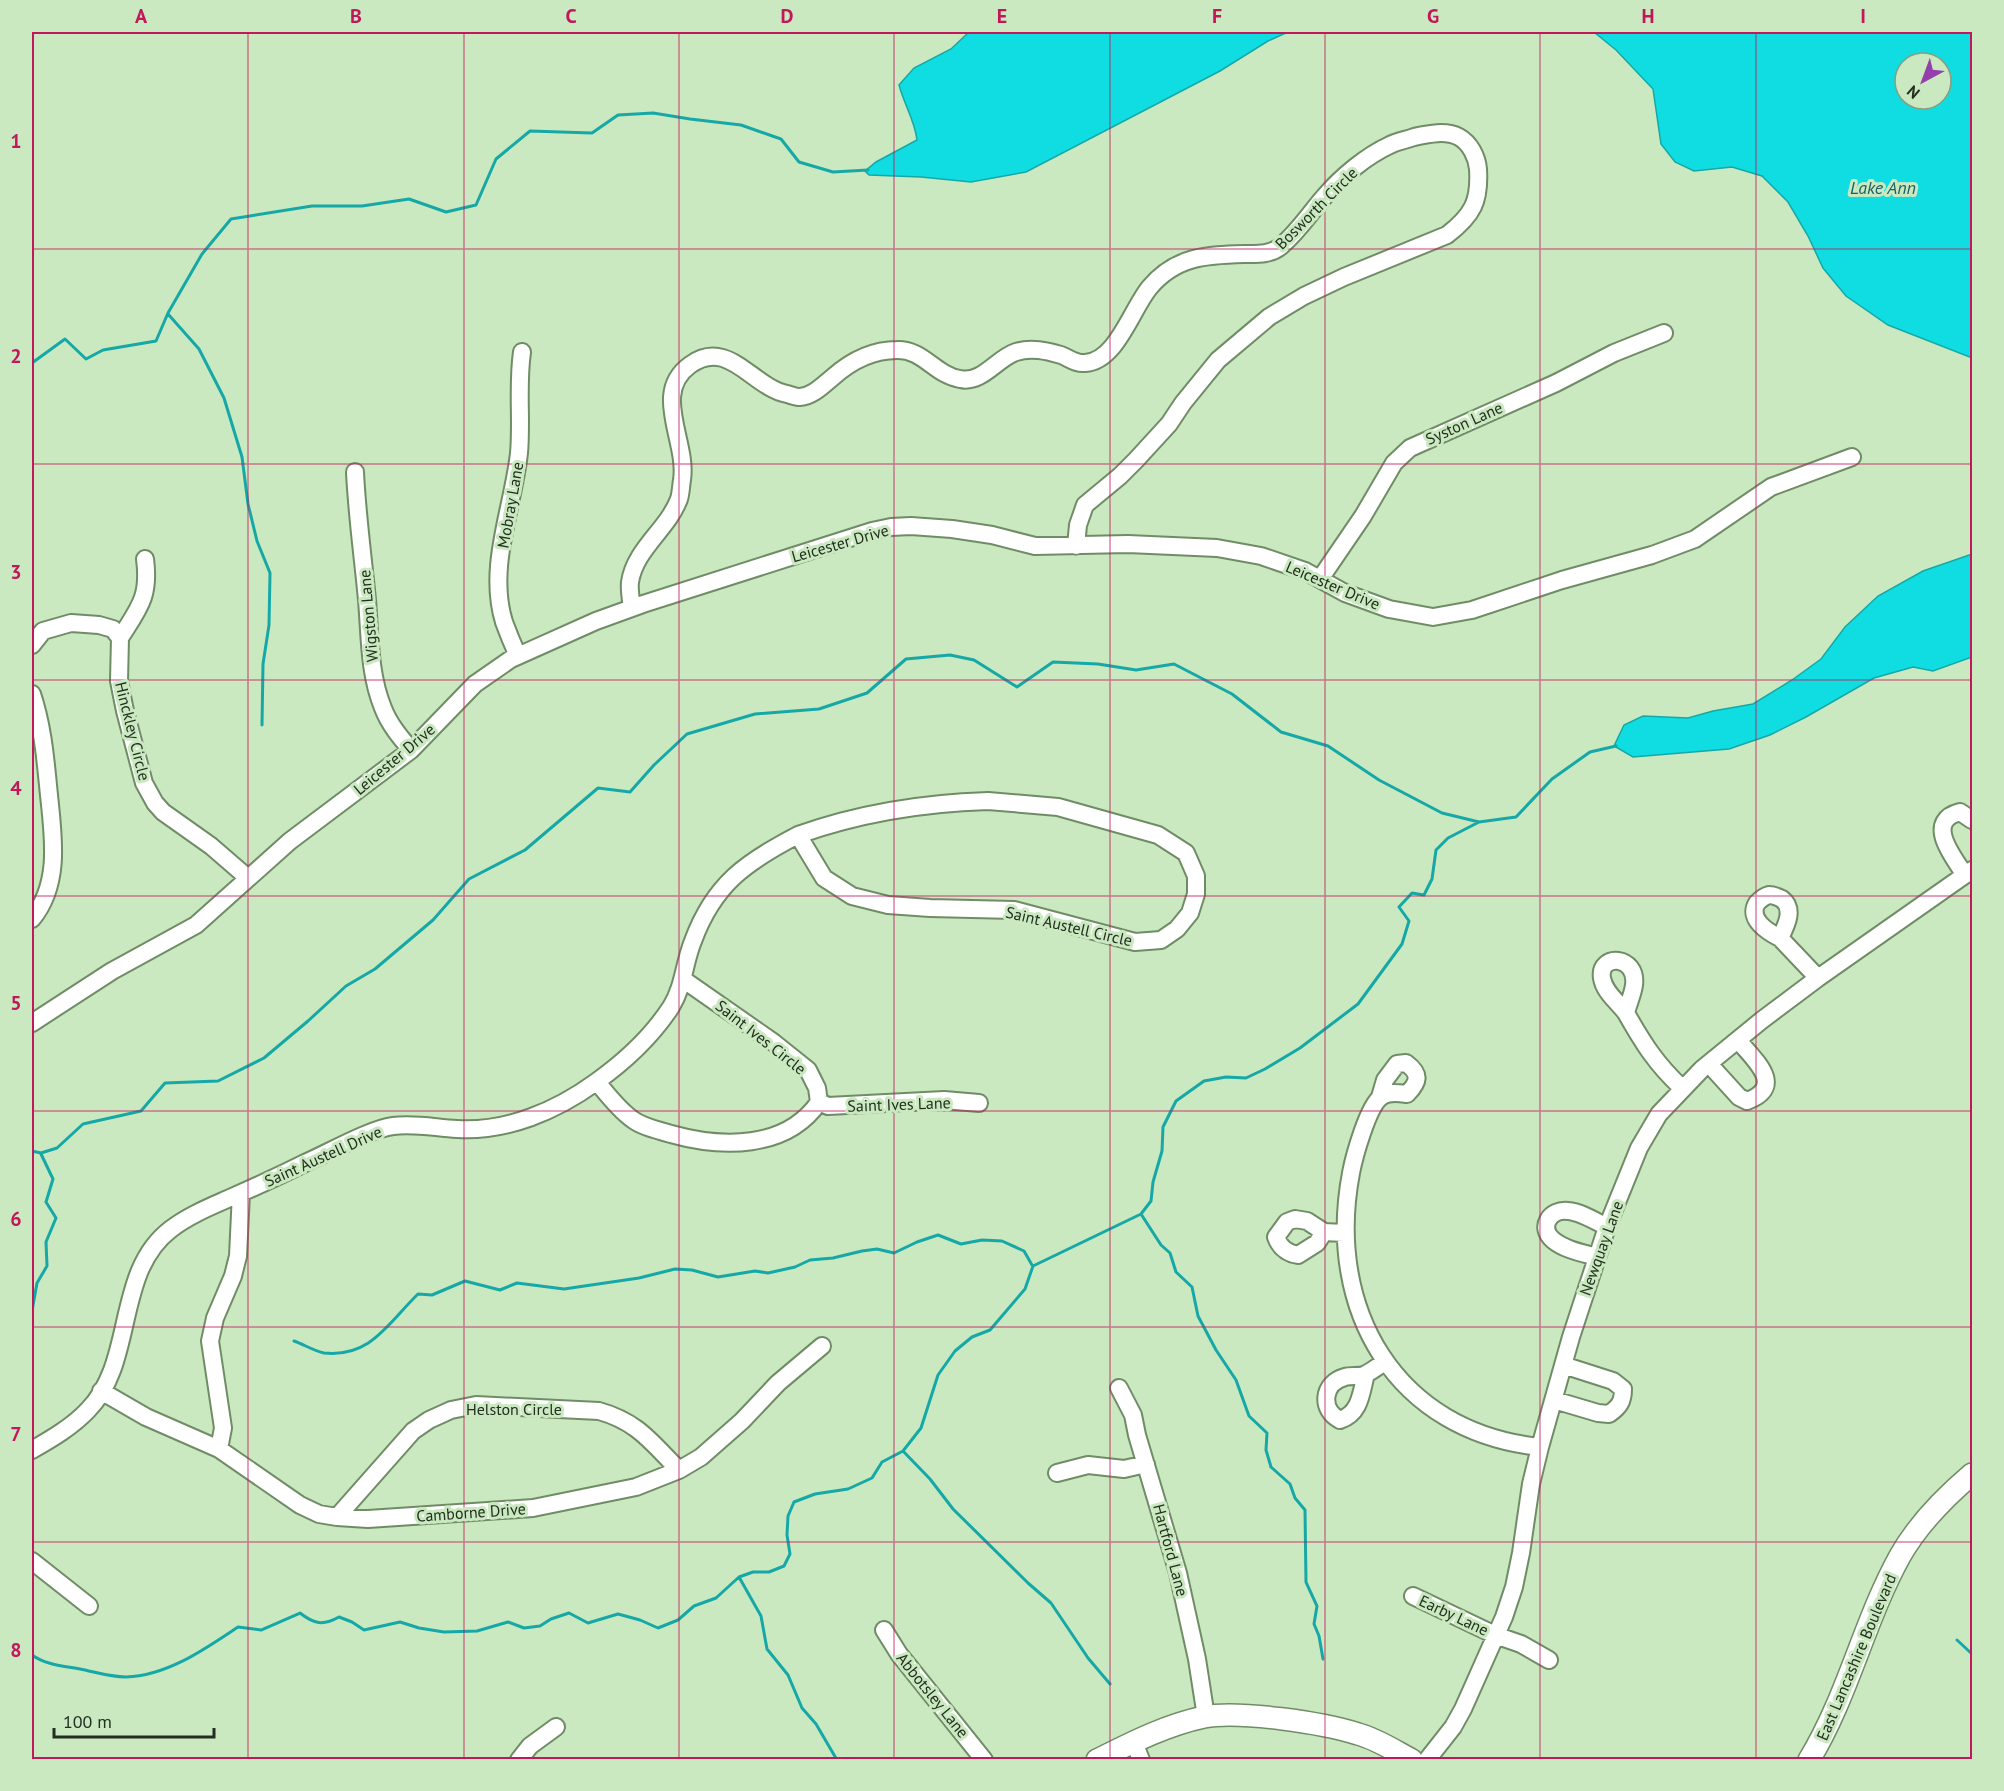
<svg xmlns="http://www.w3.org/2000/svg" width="2004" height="1791" font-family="'PT Sans',sans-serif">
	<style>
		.water { fill: #0fdde2; stroke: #15a8a7; stroke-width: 1.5; fill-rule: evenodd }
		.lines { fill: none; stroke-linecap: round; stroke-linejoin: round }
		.stream { stroke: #15a8a7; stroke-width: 3 }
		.minor-casing { stroke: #708c66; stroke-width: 20 }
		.major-casing { stroke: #708c66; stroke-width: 24 }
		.minor { stroke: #fff; stroke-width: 16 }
		.major { stroke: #fff; stroke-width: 21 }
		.grid { fill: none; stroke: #c2185b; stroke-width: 1.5; stroke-opacity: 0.55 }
		.labels { text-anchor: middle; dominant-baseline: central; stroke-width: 6; stroke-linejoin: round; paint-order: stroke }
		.street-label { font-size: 16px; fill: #222e1e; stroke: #cae9c0 }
		.water-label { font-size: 18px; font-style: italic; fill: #1c6163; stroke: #cae9c0 }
		.neatline { fill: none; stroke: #c2185b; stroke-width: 2 }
		.grid-label { font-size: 20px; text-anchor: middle; font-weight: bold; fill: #c2185b }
	</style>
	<rect width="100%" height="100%" fill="#cae9c0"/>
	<path class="water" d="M969 32H1288L1268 41 1220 71 1026 172 971 182 921 177 869 175 865 171 876 162 917 140C915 121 904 104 899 85L914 68 951 49Z
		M1594 32H1972V358L1888 325 1846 296 1823 268 1808 236 1788 202 1762 176 1732 167 1694 171 1675 162 1661 144 1653 89 1616 50ZM1905 63H1941V99H1905Z
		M1972 554V657L1933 671 1913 667 1874 678 1806 717 1770 735 1729 749 1633 757 1614 746 1624 725 1643 716 1688 718 1713 711 1753 704 1792 680 1821 659 1845 627 1878 596 1923 571Z"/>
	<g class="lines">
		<path class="stream" d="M168 314 199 349 224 398 242 457 248 504 257 541 270 573 269 625 263 664 262 725
			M32 363 65 339 86 359 103 350 156 341 168 313 202 254 231 219 312 206H362L409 199 446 212 476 205 496 159 530 131 592 133 618 115 653 113 690 119 741 125 781 139 799 162 833 172 868 170
			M32 1151 41 1153 57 1148 83 1124 141 1111 165 1083 218 1081 264 1058 308 1021 346 986 375 969 433 920 469 879 525 850 598 788 630 792 654 765 687 734 755 714 819 709 867 693 906 659 950 655 974 660 1017 687 1053 662 1098 664 1136 670 1174 664 1232 694 1281 732 1328 746 1379 780 1442 813 1479 822 1516 817 1552 779 1590 752 1616 746
			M1141 1214 1161 1245 1170 1253 1176 1272 1192 1287 1198 1316 1216 1350 1236 1380 1249 1416 1267 1433 1266 1450 1271 1467 1290 1484 1295 1498 1305 1510 1306 1582 1317 1606 1314 1624 1319 1636 1323 1659
			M32 1311 37 1283 47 1266 46 1242 56 1218 46 1202 53 1179 41 1154
			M294 1341C303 1344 314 1351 324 1353 371 1358 389 1322 418 1294L432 1295 465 1281 500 1290 517 1283 564 1289 639 1278 675 1269 692 1270 718 1277 755 1271 768 1273 795 1267 810 1260 833 1258 862 1251 877 1249 894 1253 917 1242 938 1235 961 1244 982 1240 1002 1241 1024 1251 1032 1265
			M903 1451 930 1479 953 1509 1028 1583 1051 1603 1088 1658 1110 1684
			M739 1577 761 1616 767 1649 788 1675 802 1708 816 1724 837 1760
			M1957 1640 1972 1654
			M32 1655C46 1665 63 1666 80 1669 95 1672 110 1677 126 1677 167 1676 205 1649 238 1627L261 1630 300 1613C314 1624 323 1626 339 1617L352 1622 364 1630 400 1622 419 1628 444 1632 477 1631 508 1622 524 1628 540 1626 551 1619 569 1613 588 1623 618 1614 640 1620 658 1628 678 1620 694 1606 716 1598 739 1577 753 1572H769L784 1566 790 1554 787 1535 788 1516 794 1502 815 1494 848 1489 872 1478 882 1462 903 1451 921 1428 938 1375 955 1351 972 1337 990 1330 1025 1289 1033 1266 1141 1214 1151 1201 1153 1182 1162 1151 1163 1127 1176 1101 1204 1081 1226 1077 1246 1078 1265 1069 1300 1048 1358 1004 1402 944 1409 921 1399 907 1412 893 1424 895 1432 879 1436 850 1448 838 1479 822"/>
		<g class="minor-casing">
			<path id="minor" d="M355 472C357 515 363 557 367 600 370 636 369 674 383 708 389 724 400 737 411 750
				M1320 579 1363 516 1394 463 1410 448 1556 383 1614 353 1664 333
				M632 608C631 600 629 590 630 582 635 549 668 529 679 499 681 493 681 485 682 480 688 441 651 393 690 365 728 337 752 387 787 394 791 395 796 397 800 397 813 396 823 385 833 377 851 361 873 350 897 350 923 349 935 375 960 379 982 384 997 358 1016 352 1031 347 1047 351 1061 355 1069 358 1076 364 1085 363 1117 361 1132 308 1150 287 1176 256 1207 255 1244 254 1257 254 1271 255 1281 246 1298 232 1310 213 1324 197 1341 177 1366 156 1390 145 1397 141 1406 140 1414 137 1428 134 1446 130 1459 137 1470 143 1477 157 1478 169 1480 201 1473 215 1447 235L1344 277 1304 296 1269 317 1218 360 1183 403 1169 424 1136 460 1120 476 1085 505 1078 525 1076 546
				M120 638C139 608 150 597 145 559
				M32 645 43 631 71 623 99 625 113 629 120 638 119 681 125 711 144 783 155 803 163 812 211 846 248 878
				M518 656C513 645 508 633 504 622 487 567 513 508 519 453 522 419 517 387 522 352
				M32 694C42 724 45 754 48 785 52 830 63 881 32 919
				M988 801 1058 807 1158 835 1186 853 1196 876V894L1190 913 1177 929 1161 940 1135 942 1014 910 930 908 888 905 852 896 824 878 798 835C860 813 923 803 988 801Z
				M1965 875C1953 857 1924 821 1960 812L1972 820
				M1780 938C1768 932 1747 919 1757 903 1760 900 1765 896 1769 895 1773 895 1778 897 1782 899 1795 909 1786 926 1780 938L1818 978
				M1626 1013C1618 1002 1604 992 1602 978 1598 953 1638 955 1634 985 1633 994 1628 1004 1626 1013 1643 1043 1656 1064 1682 1088
				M32 1023 112 971 196 925 290 841 411 750 475 684 511 659 596 621 643 604 872 531 891 527 911 526 952 529 992 535 1035 546 1128 544 1217 548 1261 556 1305 571 1345 593 1389 609 1433 617 1472 610 1562 580 1652 555 1695 539 1771 487 1852 457
				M1709 1064 1739 1097 1747 1101C1787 1086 1753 1059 1738 1040
				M597 1082C607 1094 618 1109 632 1119 642 1127 658 1130 671 1134 721 1148 786 1150 819 1102L817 1088 808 1070 773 1042 684 980
				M1380 1097 1385 1080 1397 1064 1406 1063C1421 1074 1419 1082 1407 1094 1399 1093 1388 1091 1381 1097 1368 1106 1354 1157 1351 1173 1325 1310 1396 1432 1540 1447
				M819 1102 828 1106 944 1100 979 1103
				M1324 1232 1317 1243 1298 1255C1287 1253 1280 1248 1276 1237L1287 1222 1295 1219 1307 1221 1324 1232 1344 1233
				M1597 1257C1583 1253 1565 1250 1553 1240 1538 1227 1550 1209 1568 1211 1581 1212 1595 1221 1607 1227
				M1366 1374C1361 1392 1361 1413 1340 1420 1320 1410 1322 1383 1345 1377 1351 1375 1358 1377 1364 1375 1371 1372 1378 1366 1385 1362
				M1119 1388 1133 1415 1137 1435 1178 1573 1197 1659 1206 1717
				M101 1391 146 1417 219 1449 300 1505 319 1514 337 1517 368 1519 533 1508 636 1487 679 1470 701 1457 742 1421 778 1383 822 1346
				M1554 1400 1598 1413 1609 1414C1619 1407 1623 1402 1623 1389L1613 1381 1563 1365
				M219 1449 223 1428 210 1341 215 1318 233 1276 238 1256 241 1193
				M32 1450C51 1439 72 1427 88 1410 136 1361 114 1272 171 1229 189 1215 212 1206 232 1197 257 1186 281 1175 305 1163 328 1153 370 1129 393 1126 415 1123 436 1128 457 1129 507 1132 556 1111 596 1082 624 1062 652 1036 671 1007 684 986 684 963 693 941 714 884 746 862 798 835
				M1057 1473 1088 1465 1124 1469 1146 1464
				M337 1517 413 1431 429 1420 451 1410 476 1405 599 1411C638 1422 651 1442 679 1470
				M32 1561 89 1606
				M1413 1596 1495 1635 1521 1644 1549 1660
				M884 1630 899 1654 984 1760
				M1134 1742 1141 1760
				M519 1760 530 1746 556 1727
				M1427 1760 1453 1727 1463 1709 1504 1617 1514 1587 1521 1553 1531 1484 1540 1447 1571 1337 1607 1227 1639 1148 1659 1114 1702 1069 1762 1020 1818 978 1972 870"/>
		</g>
		<g class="major-casing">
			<path id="major" d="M1097 1760C1131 1743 1166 1725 1204 1717 1238 1710 1324 1723 1358 1734 1377 1739 1395 1751 1412 1760
				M1809 1760C1848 1696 1864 1621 1900 1556 1918 1524 1945 1497 1972 1474"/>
		</g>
		<use href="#minor" class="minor"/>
		<use href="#major" class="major"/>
	</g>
	<path class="grid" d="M248 32V1760M464 32V1760M679 32V1760M894 32V1760M1110 32V1760M1325 32V1760M1540 32V1760M1756 32V1760M32 249H1972M32 464H1972M32 680H1972M32 896H1972M32 1111H1972M32 1327H1972M32 1542H1972"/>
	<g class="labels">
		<g class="street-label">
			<text transform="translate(1316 208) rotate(-45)">Bosworth Circle</text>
			<text transform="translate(1464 423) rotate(-24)">Syston Lane</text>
			<text transform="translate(510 505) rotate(-80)">Mobray Lane</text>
			<text transform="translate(840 543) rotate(-16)">Leicester Drive</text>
			<text transform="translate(1333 585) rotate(23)">Leicester Drive</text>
			<text transform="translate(368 616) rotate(-95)">Wigston Lane</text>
			<text transform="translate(133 731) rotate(76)">Hinckley Circle</text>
			<text transform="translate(394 759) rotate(-40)">Leicester Drive</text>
			<text transform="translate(1069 926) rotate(13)">Saint Austell Circle</text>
			<text transform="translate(761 1037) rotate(38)">Saint Ives Circle</text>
			<text transform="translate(899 1104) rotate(-2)">Saint Ives Lane</text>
			<text transform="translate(323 1156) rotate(-24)">Saint Austell Drive</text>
			<text transform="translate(1601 1248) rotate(-70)">Newquay Lane</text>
			<text x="514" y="1409">Helston Circle</text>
			<text transform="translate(471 1512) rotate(-4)">Camborne Drive</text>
			<text transform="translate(1171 1550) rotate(75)">Hartford Lane</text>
			<text transform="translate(1454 1615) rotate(25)">Earby Lane</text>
			<text transform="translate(1856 1657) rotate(-67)">East Lancashire Boulevard</text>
			<text transform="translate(933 1695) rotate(51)">Abbotsley Lane</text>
		</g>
		<g class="water-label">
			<text x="1883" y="187">Lake Ann</text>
		</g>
	</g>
	<rect width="2004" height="1791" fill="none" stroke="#cae9c0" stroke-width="66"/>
	<g transform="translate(1923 81) rotate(221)"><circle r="28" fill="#cae9c0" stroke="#879e7f" stroke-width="1.5"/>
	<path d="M0-4.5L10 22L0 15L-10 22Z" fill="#943fad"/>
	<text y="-9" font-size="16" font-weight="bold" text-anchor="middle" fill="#222e1e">N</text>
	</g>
	<path d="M54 1728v9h160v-9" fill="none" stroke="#222e1e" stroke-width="3"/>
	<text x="63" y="1728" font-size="18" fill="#222e1e" stroke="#cae9c0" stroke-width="4.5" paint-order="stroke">100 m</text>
	<rect x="33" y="33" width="1938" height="1725" class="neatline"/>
	<g class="grid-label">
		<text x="141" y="23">A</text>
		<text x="356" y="23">B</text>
		<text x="571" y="23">C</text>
		<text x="787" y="23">D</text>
		<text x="1002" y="23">E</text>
		<text x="1217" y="23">F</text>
		<text x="1433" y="23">G</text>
		<text x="1648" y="23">H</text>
		<text x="1863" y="23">I</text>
		<text x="16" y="148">1</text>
		<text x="16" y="363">2</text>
		<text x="16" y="579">3</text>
		<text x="16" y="795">4</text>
		<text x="16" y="1010">5</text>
		<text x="16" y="1226">6</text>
		<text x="16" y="1441">7</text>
		<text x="16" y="1657">8</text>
	</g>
</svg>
